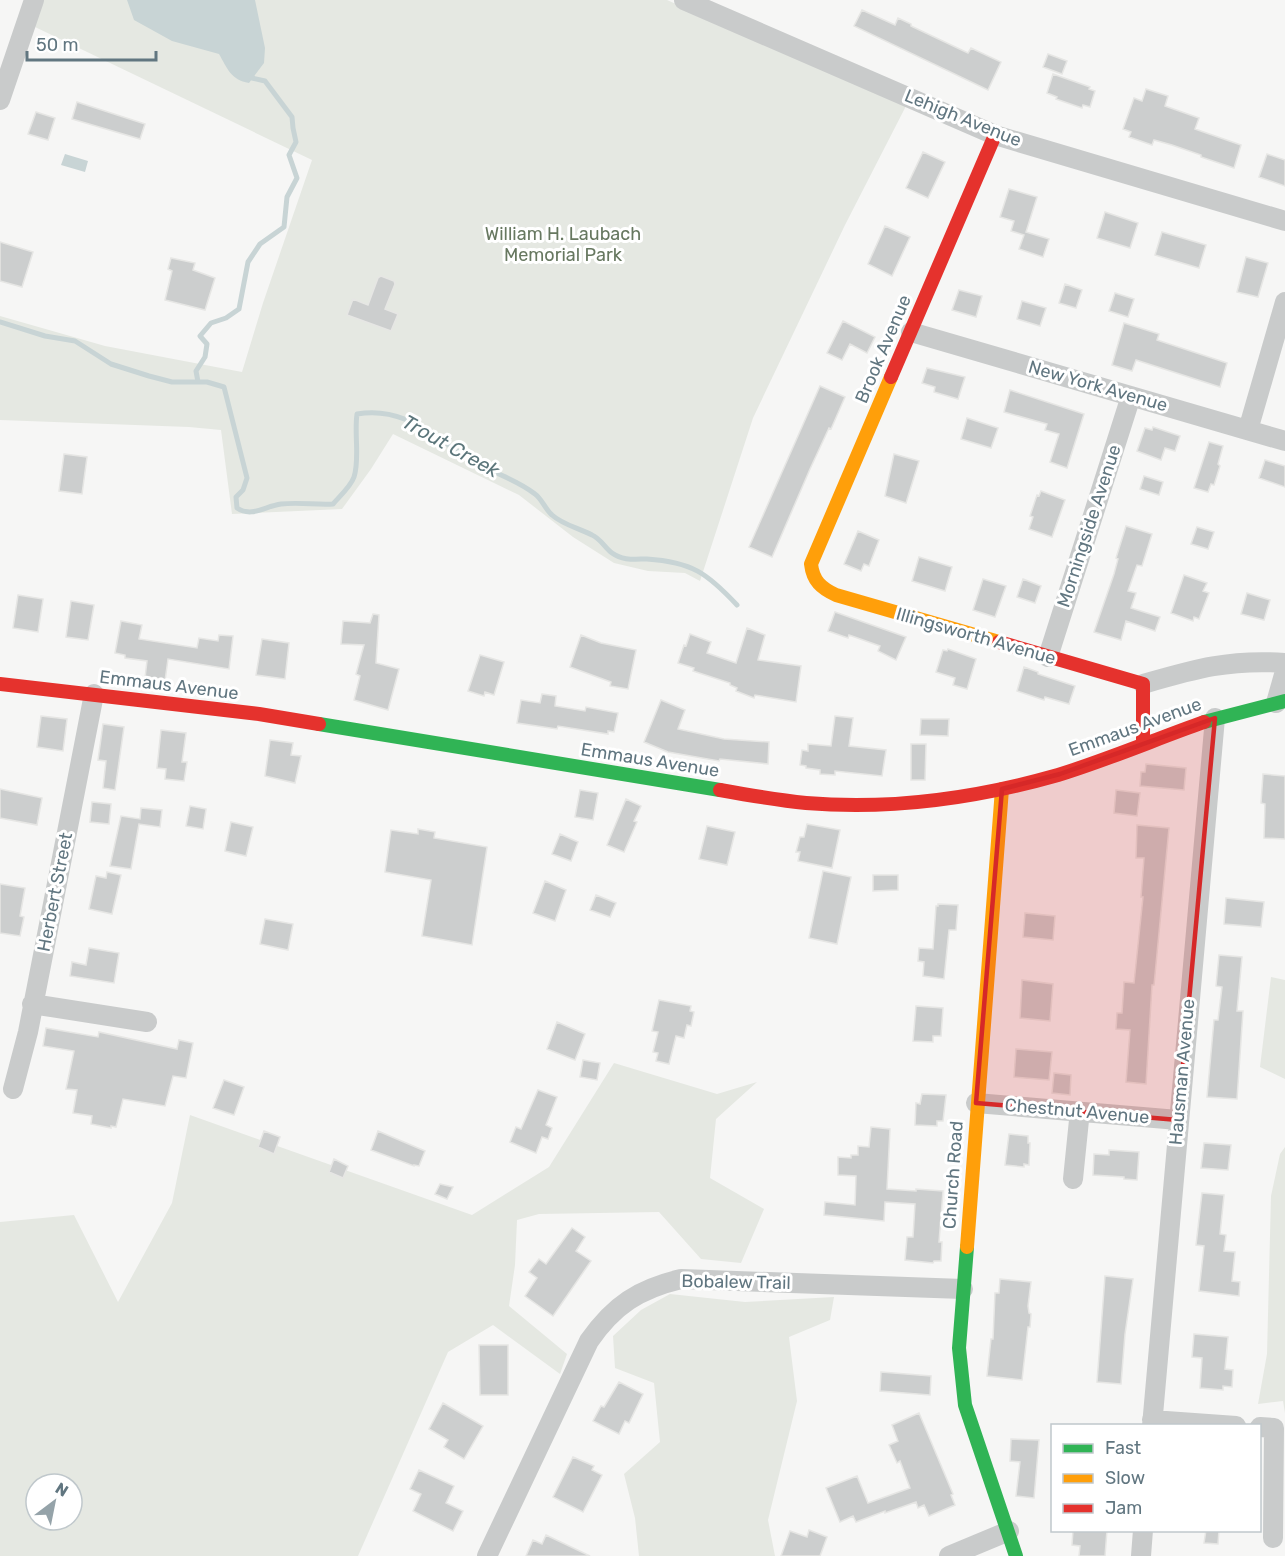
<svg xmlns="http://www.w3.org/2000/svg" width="1285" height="1556" font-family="Rubik,sans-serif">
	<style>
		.green { fill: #e5e8e2; fill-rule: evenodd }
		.water { fill: #c8d4d5 }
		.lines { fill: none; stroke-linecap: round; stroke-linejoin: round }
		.stream { stroke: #c8d4d5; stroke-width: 5 }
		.building { fill: #cccece; stroke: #e6e6e4; stroke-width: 1.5 }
		.street { stroke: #c9cbcb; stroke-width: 20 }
		.fast { stroke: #30b455; stroke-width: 14 }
		.slow { stroke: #ff9f0a; stroke-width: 14 }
		.jam { stroke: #e5322d; stroke-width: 14 }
		.marked { fill: #d62828; fill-opacity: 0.2; stroke: #d62828; stroke-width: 4.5; stroke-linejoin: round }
		.labels { text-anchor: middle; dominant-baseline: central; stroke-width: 6; stroke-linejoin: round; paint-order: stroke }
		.street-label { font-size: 18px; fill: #617680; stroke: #fff }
		.park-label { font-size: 18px; fill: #677860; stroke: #fff }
		.water-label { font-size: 20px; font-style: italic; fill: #5c767b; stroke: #fff }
	</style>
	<rect width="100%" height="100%" fill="#f6f6f5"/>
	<path class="green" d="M43 0H667L906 106 845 225 753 418 700 581 685 573 648 571 614 563 573 537 519 495 393 434 371 469 342 509 232 514 221 430 189 427 0 420V316L105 346 242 372 263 303 312 160 35 27Z
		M1271 977 1285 980V1079L1260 1067Z
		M614 1063 717 1094 757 1082 716 1119 710 1178 764 1209 741 1263 701 1259 659 1212 539 1214 517 1220 515 1265 509 1306 567 1354 560 1374 493 1325 448 1352 358 1556H0V1222L74 1215 118 1302 172 1203 190 1115 472 1215 549 1167ZM36 1484H72V1520H36Z
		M1285 1147V1413L1283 1401 1258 1404 1267 1354 1271 1196 1280 1154Z
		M670 1294 745 1302 834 1297 830 1320 789 1337 797 1401 768 1520 775 1556H639L635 1518 624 1474 660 1442 654 1383 615 1368 613 1336 641 1310Z"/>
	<path class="water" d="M127 0H255L265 48 264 63 249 83C231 80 227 68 219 54L172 41 134 20Z
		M65 154 88 161 85 172 61 165Z"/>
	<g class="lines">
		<path class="stream" d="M0 322 45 336 75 341 111 364 149 376 172 382H207L224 387 247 478 243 490 236 497 237 508C252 518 265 506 281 504 299 502 316 505 333 504 340 496 351 486 354 477 360 459 354 434 357 414 408 405 437 442 479 464 498 475 517 480 535 494 542 499 545 509 552 515 563 525 579 528 592 535 600 538 605 548 612 553 623 561 635 559 647 559 692 562 707 573 737 605
			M198 382 196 371 205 357 207 344 200 336 211 323 226 318 239 309 248 262 260 244 284 227 287 197 297 178 289 155 296 142 293 128 292 117 265 81 252 78"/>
	</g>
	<path class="building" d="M862 10 895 25 898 18 911 24V26L968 53 971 48 1001 62 988 90 854 26Z
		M1048 54 1067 61 1062 74 1043 67Z
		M1053 74 1090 87 1089 89 1095 91 1090 107 1083 105 1082 108 1056 99 1057 97 1047 93Z
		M1146 89 1168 96 1165 106 1199 118 1195 129 1241 145 1234 168 1201 157V155L1172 145 1154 140 1152 145 1129 137 1131 132 1123 129 1134 98 1142 101Z
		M77 102 145 124 140 139 72 119Z
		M36 112 55 118 48 140 28 134Z
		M923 152 945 162 928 198 906 188Z
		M1267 154 1285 160V186L1259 177Z
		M1009 189 1037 197 1026 232 1049 239 1043 257 1019 249 1024 235 1011 231 1014 221 1000 217Z
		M1105 212 1138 223 1130 248 1097 238Z
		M885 226 910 237 892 276 868 264Z
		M1162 232 1206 245 1199 268 1155 255Z
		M0 242 33 252 22 287 0 281Z
		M1246 257 1268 263 1258 297 1237 292Z
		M171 258 195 263 193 270 215 278 205 310 165 300 172 271 168 269Z
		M381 276 394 281 395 284 385 309 398 314 391 331 347 315 353 299 368 305 378 278Z
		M1065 284 1082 290 1076 308 1059 303Z
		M959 290 982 296 976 317 952 310Z
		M1115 293 1134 299 1128 317 1109 311Z
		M1022 301 1046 308 1040 326 1017 319Z
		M843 321 875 337 867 353 850 344 842 360 827 353Z
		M1124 323 1159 334 1157 340 1227 363 1220 387 1136 360 1132 371 1112 365Z
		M927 368 965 377 958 399 934 392 935 387 922 383Z
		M820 386 845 397 831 429 829 428 810 469 772 557 749 547Z
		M1010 390 1084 414 1067 468 1050 462 1059 434 1045 430 1047 424 1004 412Z
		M967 418 998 428 991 448 961 439Z
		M1153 427 1180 436 1175 451 1165 448 1161 460 1137 451 1145 428 1152 430Z
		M1209 442 1223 446 1218 464 1220 466 1214 485 1211 484 1208 492 1194 488Z
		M64 454 87 457 82 494 59 491Z
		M894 454 919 461 906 503 885 496Z
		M1265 460 1285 466V487L1259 478Z
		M1144 476 1163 482 1159 495 1140 489Z
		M1041 491 1065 500 1052 537 1029 529 1033 517 1030 516 1037 495 1039 496Z
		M1126 526 1152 534 1142 566 1137 565 1128 591 1136 593 1131 608 1160 617 1155 631 1126 621 1121 640 1094 632 1114 574 1118 559 1116 558Z
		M1197 527 1214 532 1208 549 1191 544Z
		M858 531 879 540 869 566 864 564 861 571 844 564Z
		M919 557 952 567 945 591 912 581Z
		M1184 575 1207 583 1203 591 1209 593 1199 619 1194 617 1193 621 1171 613Z
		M983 579 1006 586 995 617 973 610Z
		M1023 579 1041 586 1035 603 1017 597Z
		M1247 593 1270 600 1264 620 1241 614Z
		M18 595 43 599 38 632 13 628Z
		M71 601 94 605 88 640 66 637Z
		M835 612 906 637 896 660 878 651 880 646 849 635 848 638 828 631Z
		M373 614 379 615 376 663 399 669 388 710 354 700 360 676 356 674 364 645 341 644 343 621 370 623Z
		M121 621 142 625 139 639 197 648 199 638 218 641 219 635 233 636 229 669 168 659 165 681 145 678 147 661 125 658V655L115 653Z
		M747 628 765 635 758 660 801 666 796 702 755 695 754 698 736 691 737 688 730 685V683L693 671 694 668 678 663 684 645 686 646 690 634 711 642 707 653 736 663Z
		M581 635 601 643 636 650 628 689 610 686 611 682 570 667Z
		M262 639 289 643 285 679 256 675Z
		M948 649 976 659 967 689 953 685 955 678 936 672 943 650 947 651Z
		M480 655 504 662 494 695 485 692 484 696 468 691Z
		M1024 667 1038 672V674L1075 686 1069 704 1045 697 1044 700 1017 691Z
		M542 694 556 696 555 706 585 711 586 707 618 713 614 732 608 731V734L558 726 557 729 517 723 521 700 540 703Z
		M661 700 685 710 678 729 724 739 769 742 768 764 720 759 719 761 668 752 644 742Z
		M41 716 67 719 63 751 37 747Z
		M835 716 853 718 849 746 886 750 882 776 835 771V775L820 774V770L806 768V766L800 765 802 750 808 751V744L831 746Z
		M921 719H949L948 736 920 735Z
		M103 724 124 727 115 790 103 788 106 761 98 760Z
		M161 730 186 733 182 762H187L184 781 165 779 166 769 157 768Z
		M270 740 293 743 291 755 301 756 295 783 265 776Z
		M911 744H926L925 780H911Z
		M1146 764 1186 768 1184 790 1140 786 1141 772H1145Z
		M1263 774 1285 776V839L1264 838 1265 804 1261 803Z
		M0 789 42 798 37 825 0 818Z
		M580 790 598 793 593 820 575 817Z
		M1116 790 1140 793 1137 816 1114 813Z
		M626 799 641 806 634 821 637 822 624 852 607 845Z
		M92 802 111 804 109 824 90 822Z
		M190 806 206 809 203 829 186 826Z
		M141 808 162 810 160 827 139 824 131 869 110 866 121 816 140 819Z
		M231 822 253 827 246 856 225 851Z
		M807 824 840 830 832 868 798 861 800 852H796L800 837H804Z
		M1137 825 1169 828 1154 985H1152L1146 1084 1126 1082 1130 1030 1116 1029 1117 1013H1122L1124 982 1134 983 1143 897H1141L1144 858H1136Z
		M707 826 735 832 727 865 699 859Z
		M418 829 435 832 434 838 487 847 472 945 422 936 431 880 385 872 391 830 418 834Z
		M560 834 578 842 571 861 552 854Z
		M823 871 851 877 837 944 809 938Z
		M107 872 121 875 112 914 89 909 96 876 106 878Z
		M873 875H898V890L873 891Z
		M545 881 566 890 555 921 533 913Z
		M0 884 25 888 20 916 24 917 20 936 0 933Z
		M596 895 616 903 610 917 590 910Z
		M1226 898 1264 902 1261 927 1224 924Z
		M938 904 958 905 956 930H949L944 979 923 976 924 962 918 961 919 948 933 949 936 906H938Z
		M1025 913 1055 916 1053 940 1023 937Z
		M265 919 293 924 288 950 260 944Z
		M89 948 119 953 114 983 70 976 72 962 86 965Z
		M1219 955 1242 957 1237 1011H1243L1237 1099 1207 1097 1214 1020H1218L1222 987 1216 986Z
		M1022 980 1053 984 1050 1021 1020 1018Z
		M659 1000 691 1006 690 1011 694 1012 691 1026 687 1025 684 1038 676 1036 669 1064 656 1061 658 1053 653 1052 658 1032 652 1031Z
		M916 1006 943 1008 941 1036H933V1042L913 1041Z
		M557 1022 585 1034 575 1060 547 1049Z
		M46 1028 98 1037 99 1032 177 1049 179 1040 193 1043 186 1078 173 1076 165 1106 123 1099 116 1127 111 1126V1128L91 1124 92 1116 73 1113 77 1090 66 1089 74 1051 43 1046Z
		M1016 1049 1052 1052 1049 1080 1014 1077Z
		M583 1060 600 1063 597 1080 580 1077Z
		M1054 1073 1071 1075 1070 1095 1052 1093Z
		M224 1080 244 1087 234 1115 213 1108Z
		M538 1090 557 1097 546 1125 552 1128 548 1139 542 1137 536 1153 510 1142 516 1127 521 1129Z
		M922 1094 946 1095 943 1121H937V1126L915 1125 916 1103 920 1104Z
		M871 1127 890 1129 887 1189 916 1191V1189L943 1191 939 1242H942L941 1261H934L933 1263 905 1260 907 1237H913L915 1204 885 1202 884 1221 824 1215 825 1202 855 1205 856 1176 838 1175V1157L851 1158V1155H858V1146L869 1147Z
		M264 1131 280 1137 274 1154 258 1147Z
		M378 1131 425 1151 419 1166 414 1165V1166L371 1150Z
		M1009 1134 1028 1136V1143H1030L1029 1165 1024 1164V1167L1005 1165Z
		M1204 1143 1231 1145 1228 1170 1201 1168Z
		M1109 1150 1139 1152 1137 1180 1124 1179V1177L1093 1175 1094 1154 1109 1155Z
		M334 1159 348 1166 343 1178 329 1172Z
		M440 1184 453 1187 447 1199 435 1194Z
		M1202 1193 1224 1195 1220 1234 1226 1235 1224 1251 1235 1252 1232 1281 1240 1282 1239 1296 1199 1291 1204 1246 1196 1245Z
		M572 1228 585 1237 576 1251 591 1261 553 1316 525 1296 537 1278 529 1272 539 1259 546 1264Z
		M1105 1276 1133 1279 1125 1334 1121 1384 1097 1382Z
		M1000 1279 1031 1282 1028 1306 1029 1313 1031 1314 1030 1327H1028L1022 1380 987 1376 991 1339H993L995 1293H999Z
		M1194 1334 1228 1337 1225 1369 1233 1370 1232 1387 1223 1386V1390L1200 1388 1202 1358 1192 1357Z
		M479 1345H508V1395H480Z
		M881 1372 931 1376 930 1395 880 1391Z
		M619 1382 643 1394 629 1423 625 1421 619 1434 593 1421 601 1406 604 1407Z
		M443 1403 483 1426 464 1459 444 1447 448 1440 429 1429Z
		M919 1413 953 1494 951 1495 955 1505 929 1516 924 1505 918 1508 916 1502 885 1513V1511L856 1522 853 1516 840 1522 826 1488 857 1476 868 1503 910 1488 900 1461 897 1463 889 1445 898 1441 892 1425Z
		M1011 1439 1039 1440 1034 1498 1016 1496 1020 1462 1010 1461Z
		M573 1457 594 1466 592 1470 602 1475 583 1512 553 1497Z
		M419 1470 454 1486 446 1503 463 1511 453 1531 413 1511 421 1494 410 1489Z
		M809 1530 827 1537 820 1556H781L790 1531 807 1537Z
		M1073 1530H1107L1105 1556H1079L1080 1546 1072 1545Z
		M1206 1530H1219L1218 1544 1204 1543Z
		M546 1535 590 1556H526L533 1540 542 1544Z"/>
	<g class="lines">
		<path class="street" d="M684 0 995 135 1285 221
			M0 100 34 0
			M911 332 1285 441
			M1248 430 1285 302
			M1048 657 1131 396
			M1143 684C1195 669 1229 659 1285 663
			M1276 703 1285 671
			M32 1004 147 1022
			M13 1089 28 1032 94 694
			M976 1103 1178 1120
			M1073 1179 1079 1120 1083 1112
			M1152 1420 1236 1426
			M1152 1426 1215 718
			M1260 1427 1274 1428 1273 1538
			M487 1556 589 1341C614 1305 639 1289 681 1279L963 1289
			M949 1556 1009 1531
			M1141 1556 1143 1530"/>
		<path class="fast" d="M1204 722 1285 701
			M319 724 720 790
			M967 1247 959 1348 965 1405 1016 1556"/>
		<path class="slow" d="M891 377 811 564C813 581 821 588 836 595L999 642
			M967 1247 1002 789"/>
		<path class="jam" d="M891 377 995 135
			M999 642 1143 684V743
			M0 684 259 714 319 724
			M720 790C748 795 777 800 806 803 889 810 977 798 1058 775 1107 760 1156 739 1204 722"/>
	</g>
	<path class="marked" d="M1215 718 1178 1120 976 1103 1002 789 1060 774Z"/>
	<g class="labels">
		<g class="street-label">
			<text transform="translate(963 118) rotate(22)">Lehigh Avenue</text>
			<text transform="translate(883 349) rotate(-67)">Brook Avenue</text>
			<text transform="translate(1098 386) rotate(16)">New York Avenue</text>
			<text transform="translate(1089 526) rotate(-72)">Morningside Avenue</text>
			<text transform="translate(976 636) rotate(16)">Illingsworth Avenue</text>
			<text transform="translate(169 685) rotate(7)">Emmaus Avenue</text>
			<text transform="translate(1135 727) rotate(-20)">Emmaus Avenue</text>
			<text transform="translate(650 760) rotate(9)">Emmaus Avenue</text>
			<text transform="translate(55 892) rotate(-79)">Herbert Street</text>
			<text transform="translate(1182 1072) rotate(-85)">Hausman Avenue</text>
			<text transform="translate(1077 1111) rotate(5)">Chestnut Avenue</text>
			<text transform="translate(953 1175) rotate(-86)">Church Road</text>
			<text transform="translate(736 1282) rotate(1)">Bobalew Trail</text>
		</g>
		<g class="park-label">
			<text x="563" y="234">William H. Laubach<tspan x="563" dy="21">Memorial Park</tspan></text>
		</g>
		<g class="water-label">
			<text transform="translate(451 446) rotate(29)">Trout Creek</text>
		</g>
	</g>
	<rect x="1051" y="1424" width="210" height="108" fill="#ffffff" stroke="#c0c8cc" stroke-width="1.5"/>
	<rect x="1063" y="1444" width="30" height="9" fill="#30b455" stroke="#c0c8cc" stroke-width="1.5"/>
	<text x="1105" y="1454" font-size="18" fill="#617680">Fast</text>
	<rect x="1063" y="1474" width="30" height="9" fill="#ff9f0a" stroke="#c0c8cc" stroke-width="1.5"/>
	<text x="1105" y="1484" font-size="18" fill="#617680">Slow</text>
	<rect x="1063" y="1504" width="30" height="9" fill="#e5322d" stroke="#c0c8cc" stroke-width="1.5"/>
	<text x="1105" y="1514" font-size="18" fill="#617680">Jam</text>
	<g transform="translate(54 1502) rotate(32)"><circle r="28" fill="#ffffff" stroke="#c0c8cc" stroke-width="1.5"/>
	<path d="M0-4.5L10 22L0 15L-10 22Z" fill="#95a3a9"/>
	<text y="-9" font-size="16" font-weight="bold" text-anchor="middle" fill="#617680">N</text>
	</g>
	<path d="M27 51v9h129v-9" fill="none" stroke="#617680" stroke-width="3"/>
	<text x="36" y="51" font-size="18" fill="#617680" stroke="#ffffff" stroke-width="4.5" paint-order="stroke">50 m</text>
</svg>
